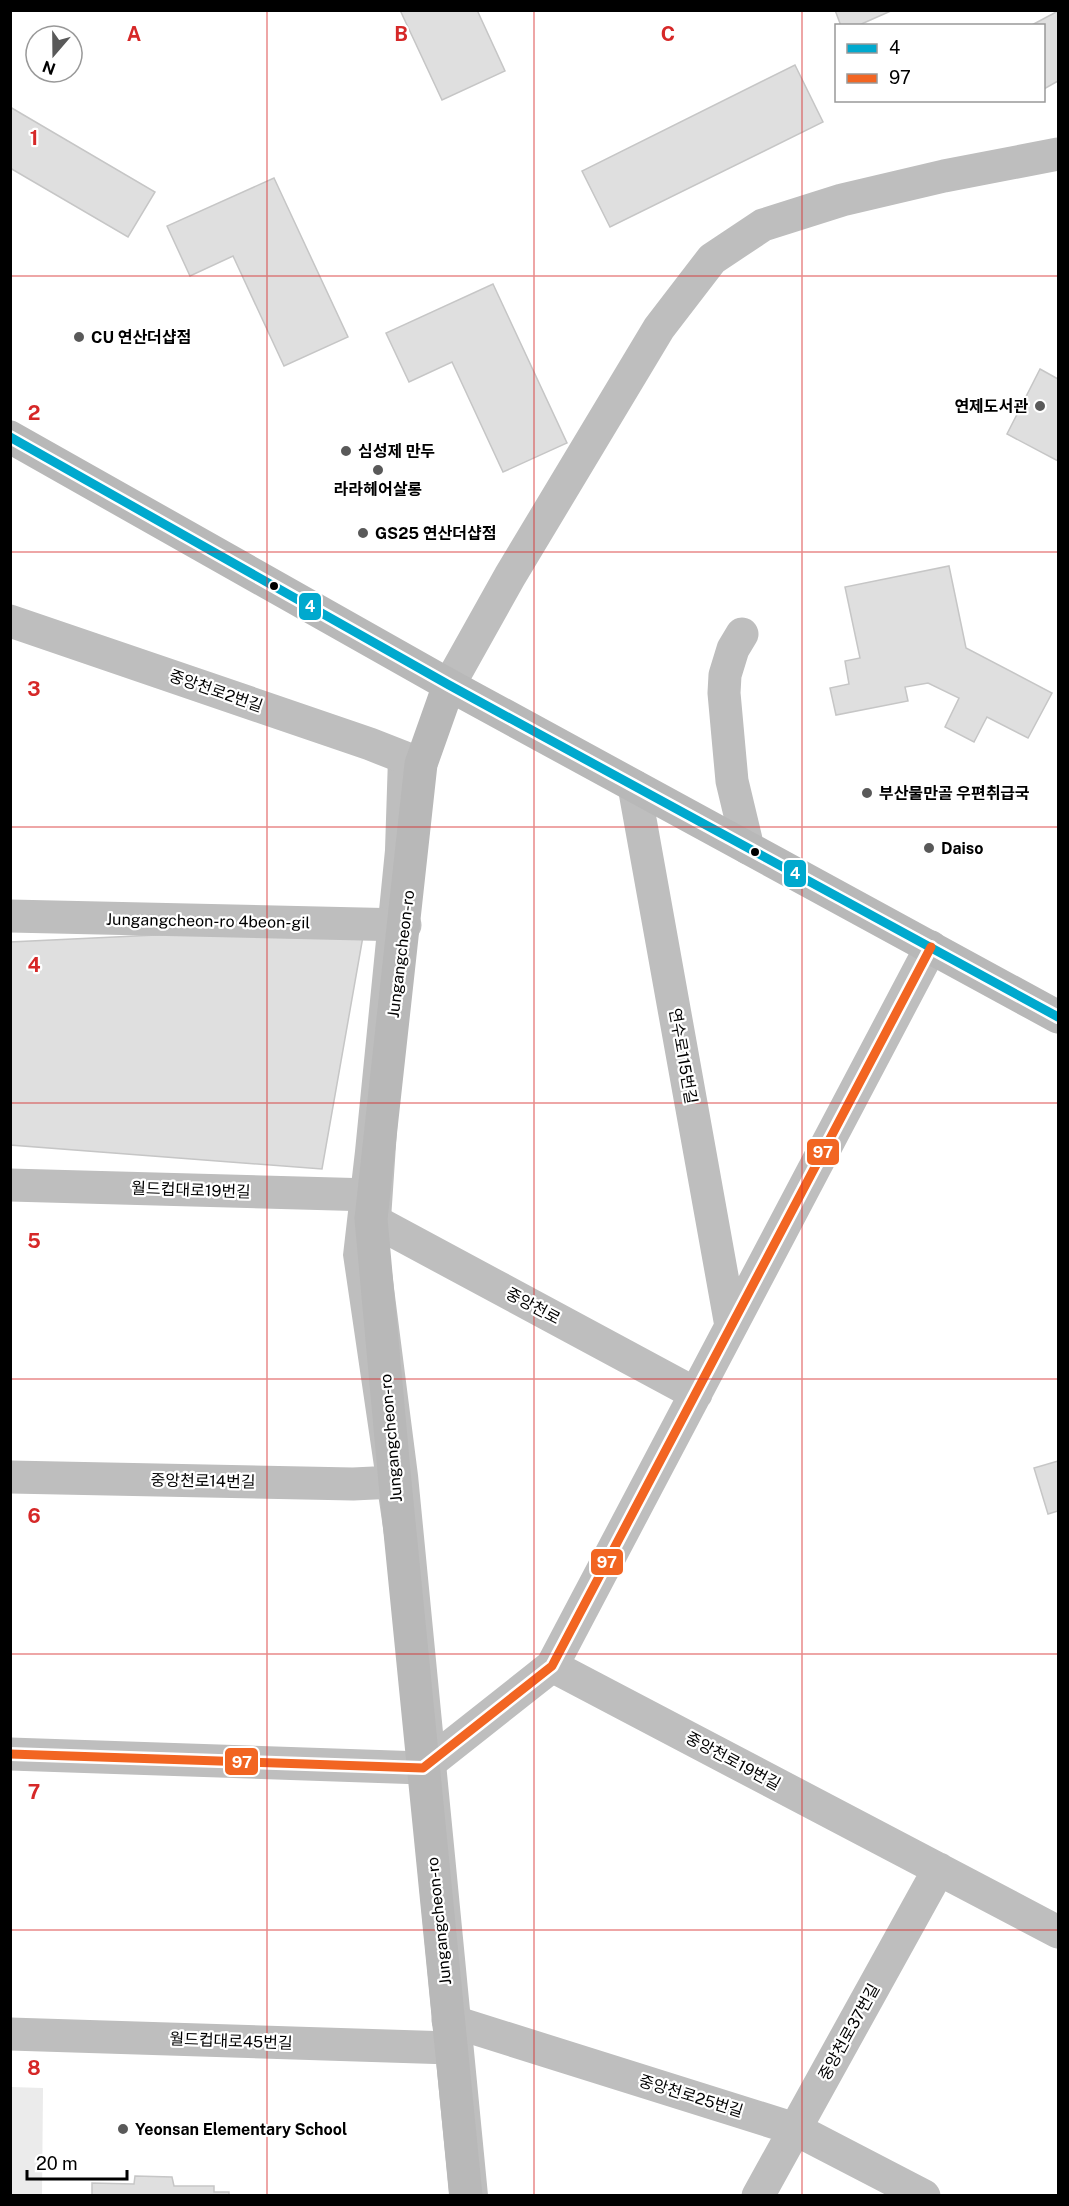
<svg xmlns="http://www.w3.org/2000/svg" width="1069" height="2206" font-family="'Public Sans','Noto Sans KR',sans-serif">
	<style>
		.green { fill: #ebebeb }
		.water { fill: #bebebe }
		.building { fill: #dfdfdf; stroke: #c6c6c6; stroke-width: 1.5 }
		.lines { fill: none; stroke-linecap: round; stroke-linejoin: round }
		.street { stroke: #bebebe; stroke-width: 33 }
		.secondary { stroke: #b8b8b8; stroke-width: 33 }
		.bus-1-casing { stroke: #fff; stroke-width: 14 }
		.bus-2-casing { stroke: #fff; stroke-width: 14 }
		.bus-1 { stroke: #00a9ce; stroke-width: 9 }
		.bus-2 { stroke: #f26522; stroke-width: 9 }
		.grid { fill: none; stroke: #d62828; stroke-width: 1.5; stroke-opacity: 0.55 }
		.poi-dot { fill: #595959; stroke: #fff; stroke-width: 2 }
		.bus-dot { fill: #000; stroke: #fff; stroke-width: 2 }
		.labels { text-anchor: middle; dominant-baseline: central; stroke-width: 4.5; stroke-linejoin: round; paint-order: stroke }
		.poi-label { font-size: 16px; font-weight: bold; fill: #000; stroke: #fff; text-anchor: start }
		.street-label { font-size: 16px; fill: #000; stroke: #fff }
		.grid-label { font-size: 20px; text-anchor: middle; font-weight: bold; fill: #d62828; stroke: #fff; stroke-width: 4.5; stroke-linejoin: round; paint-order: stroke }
		.line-badge { stroke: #fff; stroke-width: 2 }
		.badge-label { font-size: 16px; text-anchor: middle; font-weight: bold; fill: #fff }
	</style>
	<rect width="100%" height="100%" fill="#fff"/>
	<path class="green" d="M11 2087 43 2088 42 2195H11Z"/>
	<path class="water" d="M388 758 432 759 409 953 389 1249 418 1475 488 2195H449L388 1562 343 1255 355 1151 385 850Z"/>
	<path class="building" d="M400 10H477L505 71 442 100Z
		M835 10H893L857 26H841Z
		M1058 11V81L1044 89V26H1030Z
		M795 65 823 122 610 227 582 171Z
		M10 107 155 192 128 237 10 168Z
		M274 178 348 337 284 366 233 256 190 276 167 226Z
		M493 284 567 443 503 472 452 362 409 382 386 333Z
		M1040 369 1058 379V461L1007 434Z
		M949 566 966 648 1052 693 1028 738 987 717 974 742 945 727 959 698 928 683 905 687 908 701 836 715 830 688 849 684 845 661 860 658 845 587Z
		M365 925 322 1169 10 1145V942Z
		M1058 1461V1511L1048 1514 1034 1468Z
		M135 2176 172 2177 174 2186H214V2192H229V2196H92V2183L134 2184Z"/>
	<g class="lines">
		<path class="street" d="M10 621 370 744 421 764
			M742 634 733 649 725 675 724 693 732 781 748 848
			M449 685 510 576 659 328 712 259 763 225 842 200 944 176 1058 154
			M634 786 731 1326
			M10 916 405 925
			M10 1185 372 1195
			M371 1219 696 1394
			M10 1477 353 1484 395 1482
			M552 1666 1058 1932
			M10 1754 423 1768 552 1666 931 947
			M448 2020 795 2129 924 2196
			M10 2034 451 2048
			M758 2196 939 1869"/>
		<path class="secondary" d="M10 437 449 685 1058 1017
			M449 685 421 764 371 1219 395 1482 466 2196"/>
		<g class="bus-1-casing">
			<path id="bus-1" d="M10 437 449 685 1058 1017"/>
		</g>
		<g class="bus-2-casing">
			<path id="bus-2" d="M10 1754 423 1768 552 1666 931 947"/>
		</g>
		<use href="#bus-1" class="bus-1"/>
		<use href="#bus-2" class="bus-2"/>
	</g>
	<path class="grid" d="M267 10V2196M534 10V2196M802 10V2196M10 276H1058M10 552H1058M10 827H1058M10 1103H1058M10 1379H1058M10 1654H1058M10 1930H1058"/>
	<g class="poi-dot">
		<circle cx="79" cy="337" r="6"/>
		<circle cx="1040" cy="406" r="6"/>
		<circle cx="346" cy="451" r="6"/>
		<circle cx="378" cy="470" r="6"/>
		<circle cx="363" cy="533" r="6"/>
		<circle cx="867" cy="793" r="6"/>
		<circle cx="929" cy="848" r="6"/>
		<circle cx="123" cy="2129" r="6"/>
	</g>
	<g class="bus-dot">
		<circle cx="274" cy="586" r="5"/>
		<circle cx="755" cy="852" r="5"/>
	</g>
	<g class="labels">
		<g class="poi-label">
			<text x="91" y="337">CU 연산더샵점</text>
			<text x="1028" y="406" text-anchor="end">연제도서관</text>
			<text x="358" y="451">심성제 만두</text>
			<text x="378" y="489" text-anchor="middle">라라헤어살롱</text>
			<text x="375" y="533">GS25 연산더샵점</text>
			<text x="879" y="793">부산물만골 우편취급국</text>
			<text x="941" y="848">Daiso</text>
			<text x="135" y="2129">Yeonsan Elementary School</text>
		</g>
		<g class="street-label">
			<text transform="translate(216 691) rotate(19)">중앙천로2번길</text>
			<text transform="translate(208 921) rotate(1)">Jungangcheon-ro 4beon-gil</text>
			<text transform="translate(401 954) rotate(-83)">Jungangcheon-ro</text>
			<text transform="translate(683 1056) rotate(80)">연수로115번길</text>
			<text transform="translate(191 1190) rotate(2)">월드컵대로19번길</text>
			<text transform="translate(533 1306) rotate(28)">중앙천로</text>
			<text transform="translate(391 1438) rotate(-95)">Jungangcheon-ro</text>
			<text transform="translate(203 1481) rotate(1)">중앙천로14번길</text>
			<text transform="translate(733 1761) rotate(28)">중앙천로19번길</text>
			<text transform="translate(439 1921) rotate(-96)">Jungangcheon-ro</text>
			<text transform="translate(849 2032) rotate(-61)">중앙천로37번길</text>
			<text transform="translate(231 2041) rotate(2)">월드컵대로45번길</text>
			<text transform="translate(691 2096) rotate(17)">중앙천로25번길</text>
		</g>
	</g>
	<g class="grid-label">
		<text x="134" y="41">A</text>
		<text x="401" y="41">B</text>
		<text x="668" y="41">C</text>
		<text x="34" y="145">1</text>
		<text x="34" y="420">2</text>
		<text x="34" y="696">3</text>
		<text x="34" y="972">4</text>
		<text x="34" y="1248">5</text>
		<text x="34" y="1523">6</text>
		<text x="34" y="1799">7</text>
		<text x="34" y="2075">8</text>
	</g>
	<g class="line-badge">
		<rect x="298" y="592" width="24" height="29" rx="6" fill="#00a9ce"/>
		<rect x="783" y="859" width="24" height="29" rx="6" fill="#00a9ce"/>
		<rect x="806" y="1138" width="34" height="28" rx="6" fill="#f26522"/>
		<rect x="590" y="1548" width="34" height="28" rx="6" fill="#f26522"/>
		<rect x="224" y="1747" width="35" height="29" rx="6" fill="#f26522"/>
	</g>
	<g class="badge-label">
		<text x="310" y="612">4</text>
		<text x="795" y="879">4</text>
		<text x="823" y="1158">97</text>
		<text x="607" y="1568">97</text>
		<text x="242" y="1768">97</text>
	</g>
	<rect width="1069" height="2206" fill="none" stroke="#000000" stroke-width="24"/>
	<rect x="835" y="24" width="210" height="78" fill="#ffffff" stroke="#999999" stroke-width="1.5"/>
	<rect x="847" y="44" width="30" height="9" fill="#00a9ce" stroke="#999999" stroke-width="1.5"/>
	<text x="889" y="54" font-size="18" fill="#000000">4</text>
	<rect x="847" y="74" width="30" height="9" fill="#f26522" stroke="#999999" stroke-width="1.5"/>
	<text x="889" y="84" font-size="18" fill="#000000">97</text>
	<g transform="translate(54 54) rotate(200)"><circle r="28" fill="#ffffff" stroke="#999999" stroke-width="1.5"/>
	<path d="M0-4.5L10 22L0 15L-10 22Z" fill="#595959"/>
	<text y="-9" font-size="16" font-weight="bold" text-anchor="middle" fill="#000000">N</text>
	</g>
	<path d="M27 2170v9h100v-9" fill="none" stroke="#000000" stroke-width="3"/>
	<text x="36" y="2170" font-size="18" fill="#000000" stroke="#ffffff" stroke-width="4.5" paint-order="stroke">20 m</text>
</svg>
